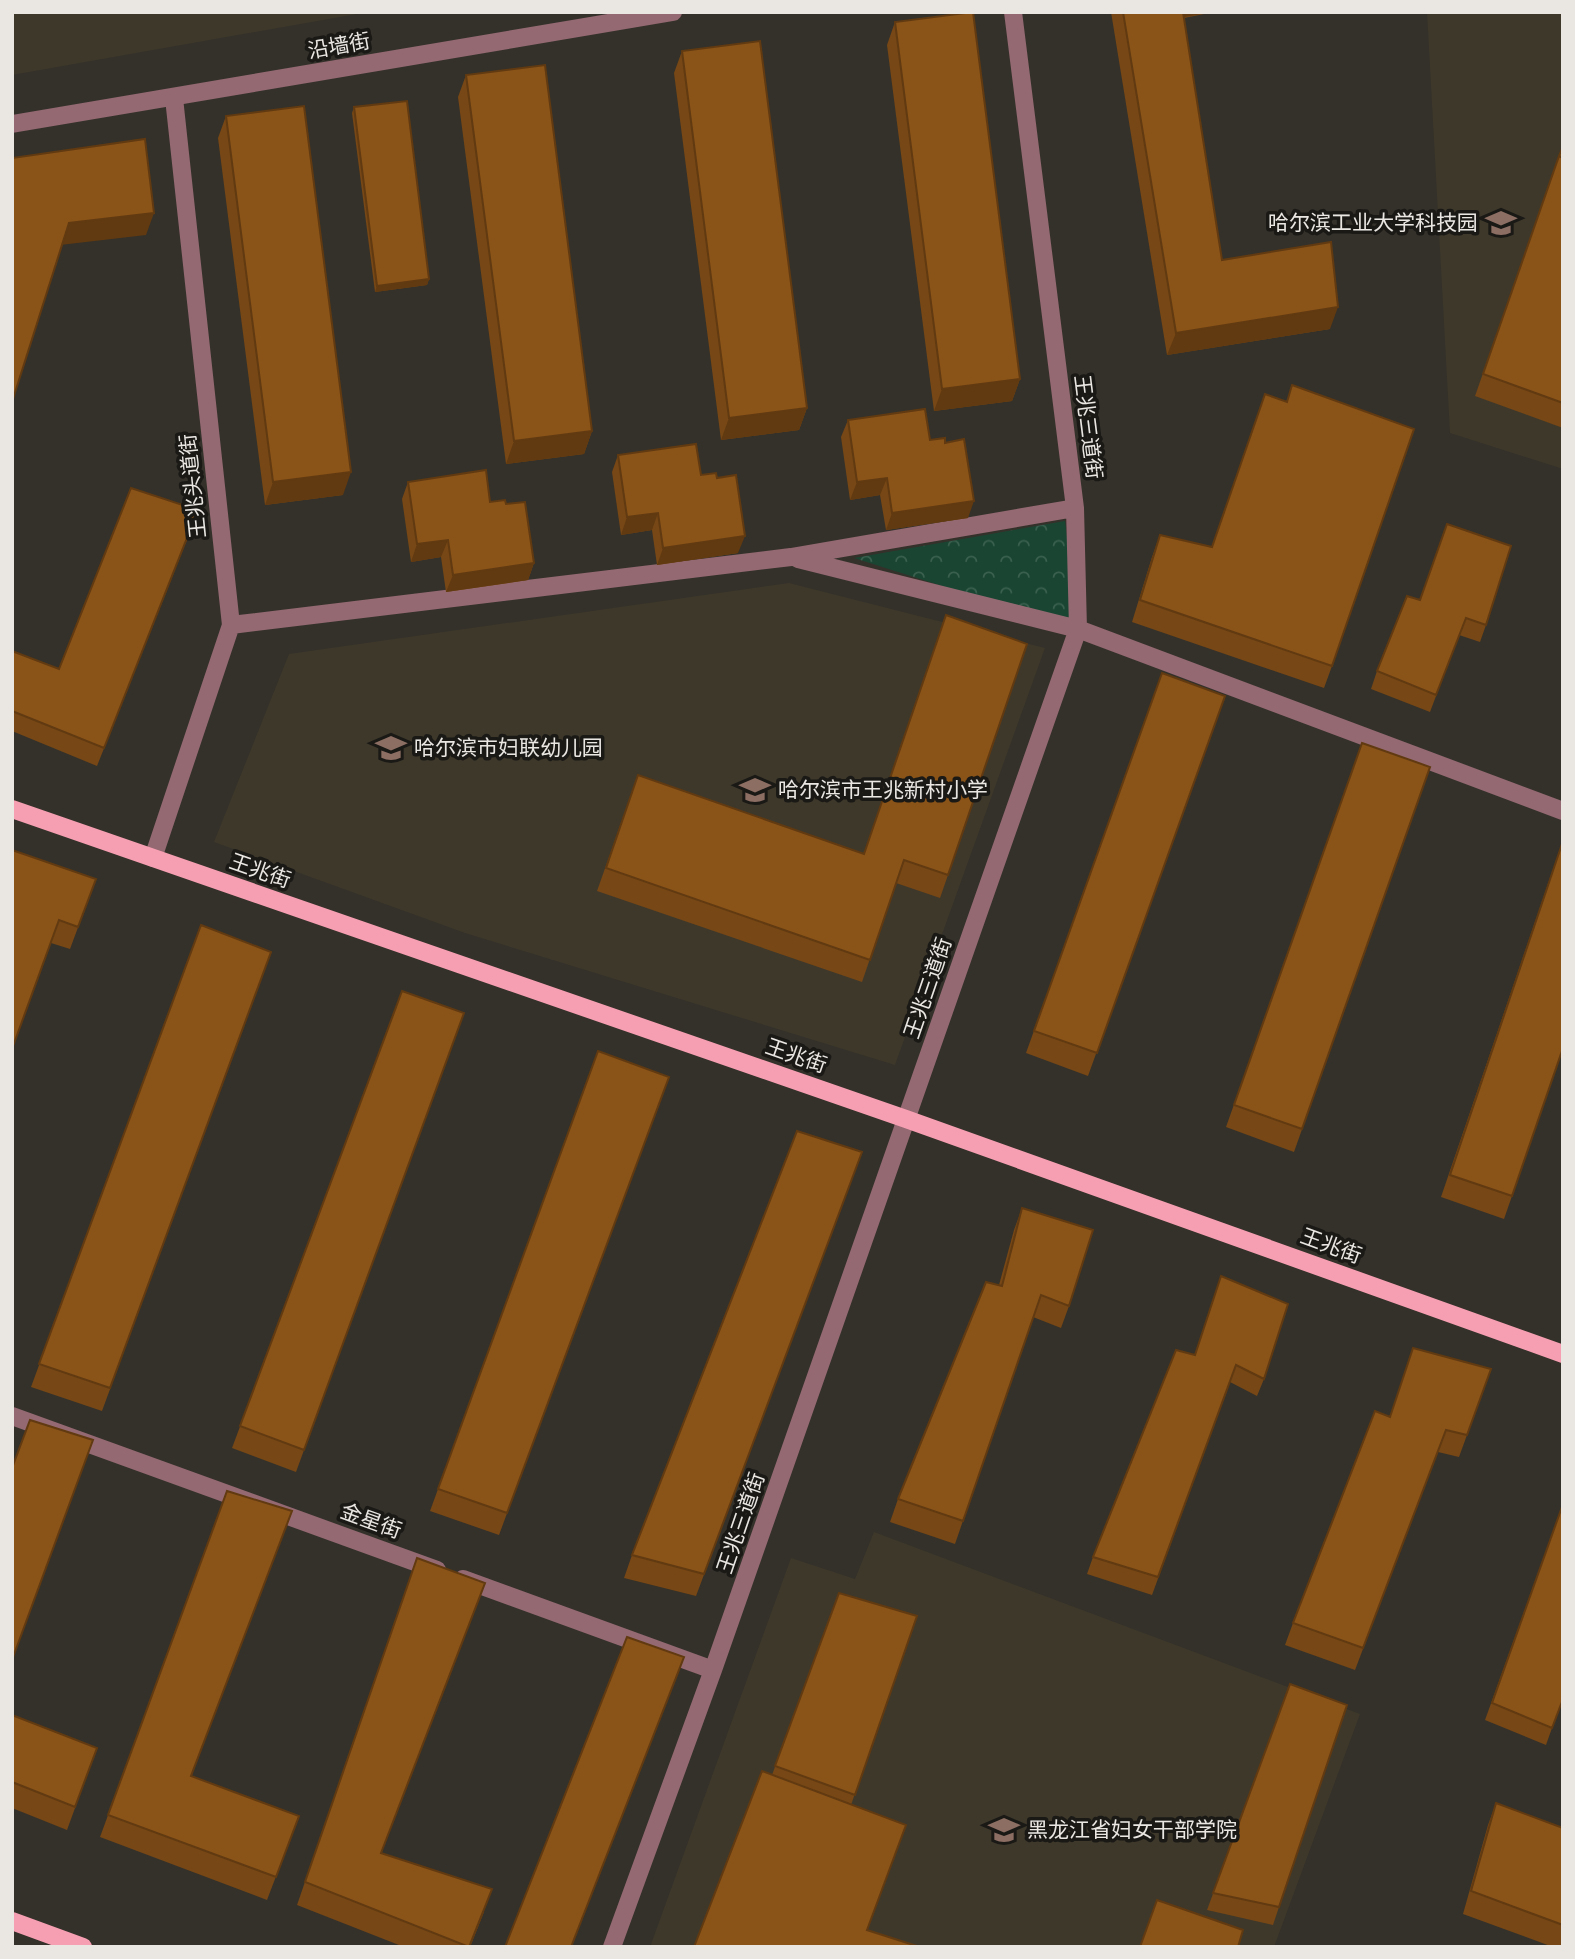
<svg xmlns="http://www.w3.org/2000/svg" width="1575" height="1959" font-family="'Roboto Condensed','Noto Sans SC',sans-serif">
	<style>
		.built { fill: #3e382b }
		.park { fill: url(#park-crowns) }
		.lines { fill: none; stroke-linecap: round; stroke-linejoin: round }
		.minor { stroke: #946972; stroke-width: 18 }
		.major { stroke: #f79fb2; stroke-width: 18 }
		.wall { fill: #774715 }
		.shaded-wall { fill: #613a11 }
		.building { fill: #8a5318; stroke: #613a11; stroke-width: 2 }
		.labels { text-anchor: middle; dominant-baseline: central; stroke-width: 7; stroke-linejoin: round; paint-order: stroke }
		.street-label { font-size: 21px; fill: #eae7e3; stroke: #1a1916 }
		.poi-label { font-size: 21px; fill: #eae7e3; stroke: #1a1916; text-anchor: start }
	</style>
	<defs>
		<pattern id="park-crowns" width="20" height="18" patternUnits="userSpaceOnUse" patternTransform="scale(1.75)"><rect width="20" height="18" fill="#194532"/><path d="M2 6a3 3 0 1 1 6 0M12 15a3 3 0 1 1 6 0" fill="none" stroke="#3b6050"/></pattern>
	</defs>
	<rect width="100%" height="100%" fill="#34312a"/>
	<path class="built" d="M13 12H368L12 75Z
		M1427 12H1563V469L1450 433Z
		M789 583 1045 648 895 1065 465 933 214 842 289 654Z
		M874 1532 1360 1714 1274 1947H650L791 1558 855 1579Z"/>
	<path class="park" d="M1065 521 1078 629 854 558Z"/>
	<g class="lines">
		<path class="minor" d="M12 124 673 12
			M798 559 1078 629 1563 811
			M231 625 791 557 1075 508
			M153 858 231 625 174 98
			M12 1416 437 1570
			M463 1579 713 1670
			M612 1947 713 1670 1078 629 1075 508 1013 12"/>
		<path class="major" d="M12 809 906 1119 1563 1354
			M12 1921 83 1947"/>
	</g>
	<path class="wall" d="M1111 12H1214L1184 18 1222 260 1330 329 1167 355Z
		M895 22 1020 379 1012 401 934 411 887 45Z
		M682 51 807 408 799 430 721 440 674 73Z
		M466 75 592 431 584 454 506 464 458 97Z
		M354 107 429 279 427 285 375 292 352 113Z
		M226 116 343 495 265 505 218 138Z
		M1563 146V428L1475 396Z
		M848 420 945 443 968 518 886 530 880 495 850 500 841 437Z
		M618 455 701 475 717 478 738 553 657 565 652 530 621 535 612 472Z
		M408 482 490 502 506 504 534 563 528 580 446 592 441 557 411 562 402 499Z
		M192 527 97 766 12 731V651L59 669Z
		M1160 535 1332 666 1324 688 1132 622 1152 557Z
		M1420 600 1486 625 1480 642 1459 635 1430 712 1371 689 1377 671Z
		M938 638 948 875 940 898 896 883 862 982 597 891 638 775 864 854Z
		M1162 673 1225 696 1088 1076 1026 1053Z
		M1362 743 1430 767 1294 1152 1226 1127Z
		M1563 840 1512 1196 1504 1219 1441 1197Z
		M12 850 96 879 70 949 51 943Z
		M201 925 271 952 102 1411 31 1387Z
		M402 991 464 1013 296 1472 232 1448Z
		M598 1051 669 1077 499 1535 430 1511Z
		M862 1152 696 1596 624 1578 632 1555Z
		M1022 1208 1069 1306 1061 1328 1033 1317 955 1544 890 1522 898 1499 999 1285 1014 1230Z
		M1221 1276 1264 1379 1257 1396 1230 1382 1152 1595 1087 1574 1093 1557 1195 1355Z
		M1413 1348 1491 1369 1459 1457 1438 1452 1355 1670 1285 1645 1293 1623 1390 1417Z
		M227 1491 192 1776 299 1816 267 1900 100 1837Z
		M1563 1504 1552 1728 1546 1745 1485 1720Z
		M409 1580 382 1853 484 1912 470 1947H404L297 1905Z
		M839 1593 917 1616 851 1805 868 1930 694 1947 772 1775Z
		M1290 1684 1279 1907 1273 1925 1207 1910Z
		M12 1715 97 1748 67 1830 12 1808Z
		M1496 1803 1563 1828V1947H1553L1463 1914 1488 1825Z"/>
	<path class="shaded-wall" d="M1175 12H1214L1173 19Z
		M154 213 146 235 60 245 69 223Z
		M429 279 427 285 375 292 377 286Z
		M1338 307 1330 329 1167 355 1176 333Z
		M1020 379 1012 401 934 411 942 389Z
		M807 408 799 430 721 440 729 418Z
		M592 431 584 454 506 464 514 441Z
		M351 472 343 495 265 505 273 482Z
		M887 478 880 495 850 500 857 482Z
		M974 501 968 518 886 530 892 513Z
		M658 513 652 530 621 535 627 517Z
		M745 536 738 553 657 565 663 548Z
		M448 540 441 557 411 562 417 544Z
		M534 563 528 580 446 592 453 575Z"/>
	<path class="building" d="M973 12 1020 379 942 389 895 22Z
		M1123 12H1183L1222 260 1331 242 1338 307 1176 333Z
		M760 41 807 408 729 418 682 51Z
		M545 65 592 431 514 441 466 75Z
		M407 101 429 279 377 286 354 107Z
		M304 106 351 472 273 482 226 116Z
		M145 139 154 213 69 223 12 402V158Z
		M1563 146V158L1559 156Z
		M1559 156 1563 158V403L1483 374Z
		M1292 385 1414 429 1332 666 1140 600 1160 535 1212 547 1265 394 1287 402Z
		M925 409 930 440 945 438V443L964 439 974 501 892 513 887 478 857 482 848 420Z
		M696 444 701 475 716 473 717 478 736 475 745 536 663 548 658 513 627 517 618 455Z
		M486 470 490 502 505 500 506 504 525 502 534 563 453 575 448 540 417 544 408 482Z
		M131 488 198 510 104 748 12 711V651L59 669Z
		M1447 524 1511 546 1486 625 1466 618 1436 695 1377 671 1407 596 1420 600Z
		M946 615 1027 644 948 875 904 860 870 960 606 868 638 775 864 854Z
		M1162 673 1225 696 1097 1053 1034 1031Z
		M1362 743 1430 767 1302 1129 1234 1105Z
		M1563 841V1048L1512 1196 1450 1175Z
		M12 850 96 879 78 927 59 920 12 1049Z
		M201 925 271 952 110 1388 39 1364Z
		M402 991 464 1013 304 1450 240 1426Z
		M598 1051 669 1077 507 1513 438 1489Z
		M797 1131 862 1152 704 1574 632 1555Z
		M1022 1208 1093 1230 1069 1306 1041 1295 963 1521 898 1499 986 1282 1002 1286Z
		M1221 1276 1288 1304 1264 1379 1236 1365 1158 1577 1093 1557 1176 1350 1195 1355Z
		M1413 1348 1491 1369 1467 1435 1446 1430 1363 1648 1293 1623 1375 1411 1390 1417Z
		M30 1420 93 1440 12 1660V1468Z
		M227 1491 292 1511 191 1776 299 1816 276 1877 108 1815Z
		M1563 1504V1699L1552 1728 1492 1703Z
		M417 1558 485 1583 381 1853 492 1889 469 1947 305 1882Z
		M839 1593 917 1616 855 1795 775 1766Z
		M627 1637 684 1657 571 1947H505Z
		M1290 1684 1347 1705 1279 1907 1213 1893Z
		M12 1715 97 1748 75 1807 12 1782Z
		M762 1771 906 1825 867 1930 920 1947H694Z
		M1496 1803 1563 1828V1925L1471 1891Z
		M1157 1900 1243 1930 1238 1947H1140Z"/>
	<defs>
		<g id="school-bare" transform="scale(2.415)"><path d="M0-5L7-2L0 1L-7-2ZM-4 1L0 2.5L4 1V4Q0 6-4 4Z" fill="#8d6e63" stroke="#1a1916" stroke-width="2.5" paint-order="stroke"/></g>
		<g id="university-bare" transform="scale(2.415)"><path d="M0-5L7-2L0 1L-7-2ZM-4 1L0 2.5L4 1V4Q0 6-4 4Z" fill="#8d6e63" stroke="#1a1916" stroke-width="2.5" paint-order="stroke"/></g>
	</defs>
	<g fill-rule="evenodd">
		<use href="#school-bare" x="1501" y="223"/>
		<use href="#school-bare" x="391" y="748"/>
		<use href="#school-bare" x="755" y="790"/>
		<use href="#university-bare" x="1004" y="1830"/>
	</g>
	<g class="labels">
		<g class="street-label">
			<text transform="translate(339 46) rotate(-10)">沿墙街</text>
			<text transform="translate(1088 427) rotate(83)">王兆三道街</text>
			<text transform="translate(193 486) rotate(-96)">王兆头道街</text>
			<text transform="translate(260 871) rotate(19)">王兆街</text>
			<text transform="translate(928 988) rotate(-71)">王兆三道街</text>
			<text transform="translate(796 1056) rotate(19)">王兆街</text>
			<text transform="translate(1331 1246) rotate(20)">王兆街</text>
			<text transform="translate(371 1521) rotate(20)">金星街</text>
			<text transform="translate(741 1523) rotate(-71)">王兆三道街</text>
		</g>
		<g class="poi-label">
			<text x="1478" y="223" text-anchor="end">哈尔滨工业大学科技园</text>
			<text x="414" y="748">哈尔滨市妇联幼儿园</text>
			<text x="778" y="790">哈尔滨市王兆新村小学</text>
			<text x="1027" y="1830">黑龙江省妇女干部学院</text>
		</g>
	</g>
	<rect width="1575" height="1959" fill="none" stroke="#eae7e3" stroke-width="28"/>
</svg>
